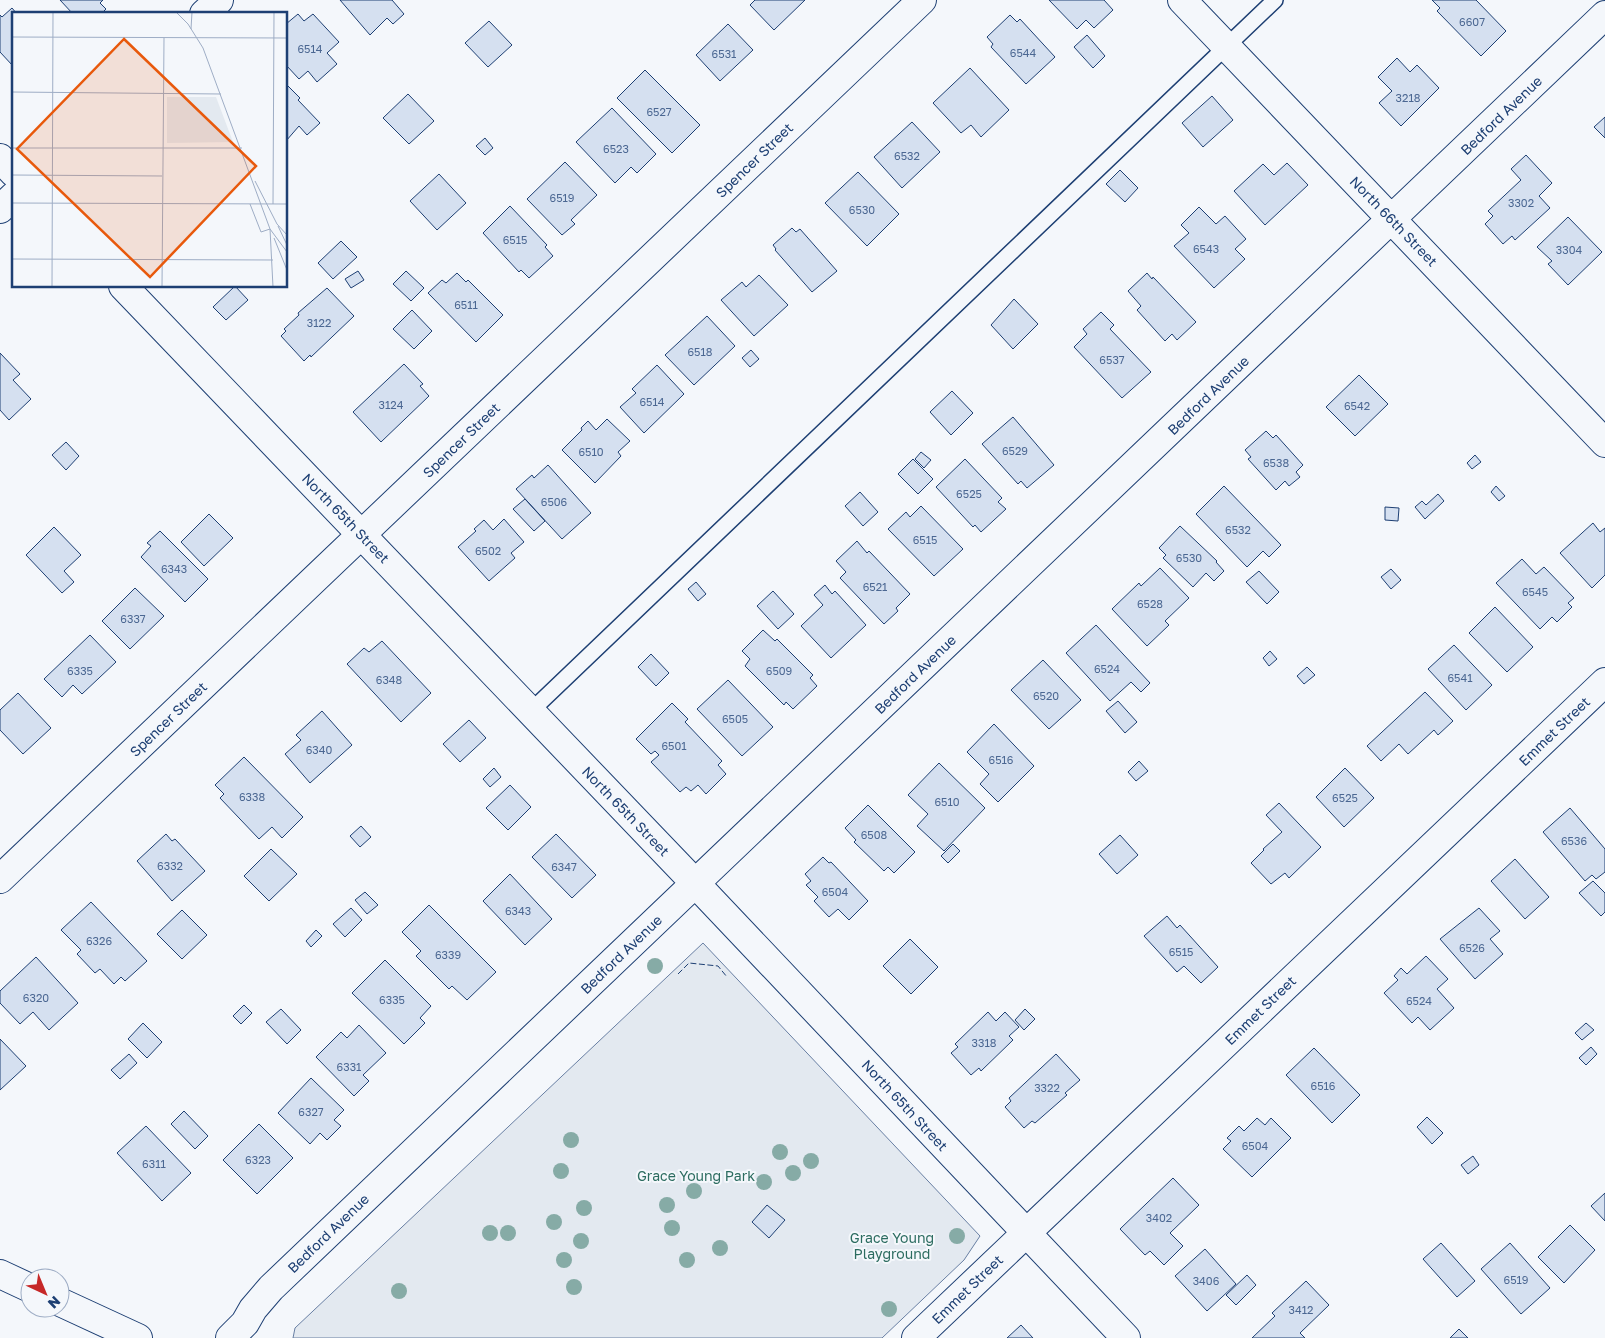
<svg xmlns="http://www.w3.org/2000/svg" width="1605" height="1338" font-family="'Golos Text',sans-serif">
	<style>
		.green { fill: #e3e9f0; stroke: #687fa3 }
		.building { fill: #d5e0f0; stroke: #1d3f73 }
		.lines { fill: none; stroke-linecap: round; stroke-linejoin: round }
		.service-casing { stroke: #1d3f73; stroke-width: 18 }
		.minor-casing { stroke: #1d3f73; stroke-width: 30 }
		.primary-casing { stroke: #1d3f73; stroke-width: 30 }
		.service { stroke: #f4f7fb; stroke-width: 15 }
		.minor { stroke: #f4f7fb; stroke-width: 28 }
		.primary { stroke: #f4f7fb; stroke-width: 28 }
		.fence { stroke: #1d3f73; stroke-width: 1; stroke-dasharray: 6 2.5; stroke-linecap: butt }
		.tree { fill: #86aba6 }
		.labels { text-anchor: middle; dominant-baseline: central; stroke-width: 4; stroke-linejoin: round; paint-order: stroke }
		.number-label { font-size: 11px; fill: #4b6792 }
		.street-label { font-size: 14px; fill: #1d3f73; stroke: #f4f7fb }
		.park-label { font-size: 14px; fill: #2c6c60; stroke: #f4f7fb }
		.inset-road { fill: none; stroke: #9eadc5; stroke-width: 1 }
		.view { fill: #e8590c; fill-opacity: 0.15; stroke: #e8590c; stroke-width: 2.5 }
		.inset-edge { fill: none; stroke: #1d3f73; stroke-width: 2.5 }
	</style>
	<rect width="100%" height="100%" fill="#f4f7fb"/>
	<path class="green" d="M703 943 980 1236 964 1260 882 1338H293L295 1328Z"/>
	<path class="building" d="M60 0H103L100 3 106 9 101 14H73Z
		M340 0H392L404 14 393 24 387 18 370 35Z
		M755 0H805L774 30 750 5Z
		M1049 0H1104L1113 10 1094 28 1086 20 1077 29Z
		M1432 0H1476L1506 31 1481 56 1437 11 1440 8Z
		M12 8 17 14H14L13 66 0 52V15L2 17Z
		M298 14 304 21 313 14 339 42 327 53 337 64 317 82 308 71 299 79 286 65V24Z
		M1010 15 1017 22 1020 19 1055 57 1026 84 991 47 993 44 987 37Z
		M489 21 512 45 488 67 465 43Z
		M728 24 753 50 720 81 696 55Z
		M1087 35 1105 56 1093 68 1074 47Z
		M1397 58 1410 72 1417 65 1439 88 1401 126 1379 103 1392 91 1378 77Z
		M970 68 1009 110 981 137 971 125 961 133 933 103Z
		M645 70 700 125 672 153 617 98Z
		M286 84 300 98 298 100 320 123 307 135 299 126 286 141Z
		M408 94 434 121 409 144 383 118Z
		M1212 96 1233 120 1203 147 1182 123Z
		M612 108 656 154 637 173 631 167 615 183 576 142Z
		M1605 117V138L1594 127Z
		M912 122 940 152 902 188 874 157Z
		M485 138 493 148 485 155 476 146Z
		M1526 155 1552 183 1539 196 1550 208 1515 240 1512 236 1503 244 1485 224 1493 216 1488 211 1521 180 1511 169Z
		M565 162 597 195 571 220 575 224 562 235 527 199Z
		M1287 163 1308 185 1265 225 1234 191 1263 164 1274 175Z
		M1120 170 1138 188 1125 202 1106 184Z
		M858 172 899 214 867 246 825 203Z
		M439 174 466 203 437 230 410 201Z
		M510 206 547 245 545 247 553 256 529 278 521 270 519 272 483 233Z
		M1199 207 1216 224 1225 216 1246 239 1235 249 1245 259 1214 288 1174 246 1189 233 1181 225Z
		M1568 217 1602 252 1568 285 1548 264 1552 261 1537 247Z
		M792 228 796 232 800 229 837 271 812 292 775 250 776 249 773 245Z
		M341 241 357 257 333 279 318 263Z
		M358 271 364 280 351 288 345 279Z
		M406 271 424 288 411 301 393 284Z
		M457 273 466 282 468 280 503 315 476 342 428 293 442 280 446 283Z
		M1147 273 1152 279 1153 277 1196 322 1177 340 1172 334 1165 341 1137 310 1141 306 1128 291Z
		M759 275 788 305 754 336 721 300 742 282 746 287Z
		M235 286 248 300 226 320 213 307Z
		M327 288 354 316 311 357 310 355 304 361 281 336 286 331 284 329 299 315 298 313Z
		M1014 299 1038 324 1013 349 991 325Z
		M412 310 432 331 414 349 393 329Z
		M1101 312 1114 325 1110 329 1151 372 1122 398 1074 347 1087 334 1083 329Z
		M707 316 735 346 694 385 665 355Z
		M751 350 759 359 750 367 742 358Z
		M0 353 20 374 13 380 31 399 9 420 0 410Z
		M404 364 423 384 420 386 429 396 381 442 353 412Z
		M657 365 684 394 644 433 620 407 636 393 632 389Z
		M1359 375 1388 404 1355 436 1326 407Z
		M952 391 973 413 951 435 930 412Z
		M1013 417 1054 465 1027 488 1021 481 1018 484 982 444Z
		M607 419 630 441 618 452 621 456 595 483 562 450 582 430 581 428 588 421 596 430Z
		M1266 431 1273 438 1276 435 1303 465 1296 472 1300 477 1289 486 1285 481 1276 490 1248 459 1251 457 1245 450Z
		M66 442 79 456 66 470 52 455Z
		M921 452 931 460 924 468 915 459Z
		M1475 455 1481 462 1472 469 1467 463Z
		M913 459 933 479 918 494 898 474Z
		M965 459 1002 498 998 502 1006 509 981 532 975 525 973 527 936 487Z
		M548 465 591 513 562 539 516 489 532 475 534 478Z
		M1224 486 1281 545 1269 557 1263 551 1247 567 1196 514Z
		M1496 486 1505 496 1499 501 1491 492Z
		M860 492 878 512 863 526 845 506Z
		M1438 494 1444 501 1425 519 1415 507 1422 501 1426 505Z
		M525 499 545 521 534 531 513 509Z
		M921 506 963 549 934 576 888 529 906 512 910 517Z
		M1385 507 1399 508 1398 521 1385 520Z
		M209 514 233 538 204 566 181 542Z
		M504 519 524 542 511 553 515 558 489 581 458 547 476 531 474 529 484 520 493 530Z
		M1593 523 1600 532 1605 528V575L1592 588 1560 553Z
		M1180 526 1217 561 1216 562 1224 571 1214 581 1206 573 1193 587 1163 558 1166 555 1159 548Z
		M54 527 81 555 64 571 74 582 62 593 26 555Z
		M160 531 208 579 185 602 141 557 151 546 147 543Z
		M857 541 867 553 869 551 910 594 896 608 898 611 884 624 840 578 846 572 836 561Z
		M1522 559 1536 574 1544 567 1574 598 1568 603 1572 607 1557 622 1552 617 1540 629 1496 583Z
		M1160 568 1189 598 1165 621 1169 625 1147 646 1112 609 1139 583 1141 586Z
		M1391 569 1401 580 1391 589 1381 577Z
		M1259 571 1279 592 1267 604 1246 582Z
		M696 582 706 594 698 601 688 589Z
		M825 585 832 594 835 591 866 625 831 658 801 626 823 605 814 595Z
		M135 588 164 616 130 649 102 621Z
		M773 591 794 614 778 629 757 606Z
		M1495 607 1533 647 1507 672 1469 633Z
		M1096 625 1150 683 1141 692 1131 682 1110 701 1066 653Z
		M763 630 775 641 777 639 813 675 810 678 817 686 793 709 786 702 784 705 745 666 750 659 742 651Z
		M90 635 116 662 82 694 73 685 62 697 44 679Z
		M382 641 431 693 401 722 347 664 364 648 369 652Z
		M1454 645 1492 685 1466 710 1428 669Z
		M1270 651 1277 659 1269 666 1263 658Z
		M651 654 669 673 656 686 638 667Z
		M1043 660 1081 700 1049 729 1011 690Z
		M1307 667 1315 675 1304 684 1297 676Z
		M728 680 773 727 742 756 697 709Z
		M1425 692 1453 721 1438 735 1434 730 1408 754 1399 744 1381 761 1367 746Z
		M18 693 51 728 23 754 0 730V710Z
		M1118 701 1137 722 1125 733 1106 711Z
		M672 703 688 719 685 722 722 761 718 765 726 774 706 794 698 785 691 791 686 787 680 792 651 762 659 755 655 751 651 754 636 739Z
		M322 711 352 745 310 783 285 754 301 740 296 735Z
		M469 720 486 738 460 762 443 744Z
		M994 724 1034 766 998 802 980 784 989 774 967 752Z
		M244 757 303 817 282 838 272 827 259 839 220 798 224 794 215 785Z
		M1139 761 1148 771 1136 781 1128 772Z
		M939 763 985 808 944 851 917 826 928 814 908 795Z
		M494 768 501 777 490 787 483 779Z
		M1345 768 1374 798 1344 827 1316 797Z
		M510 785 531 807 508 830 486 808Z
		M1279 803 1321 847 1289 878 1285 873 1271 884 1251 863 1264 850 1263 849 1282 832 1266 815Z
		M868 805 915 852 894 873 888 867 884 871 854 842 856 840 845 828Z
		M1570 808 1605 849V872L1596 879 1592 875 1585 881 1543 832Z
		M361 826 371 837 360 847 350 836Z
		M166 834 172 841 175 839 205 871 172 901 137 861Z
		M556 834 596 875 572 898 532 857Z
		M1120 835 1138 855 1117 874 1099 854Z
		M953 844 960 851 948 863 941 856Z
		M271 849 297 874 269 901 244 876Z
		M823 857 829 863 831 862 868 901 849 920 838 909 829 917 814 901 818 897 806 885 811 881 805 874Z
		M1515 859 1549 897 1525 919 1491 881Z
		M510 874 552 919 525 945 483 901Z
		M1593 881 1605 893V912L1601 916 1579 893Z
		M365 892 378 905 367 914 355 900Z
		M91 902 147 961 125 981 121 977 114 984 100 969 95 973 77 954 81 950 61 930Z
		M429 905 496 972 467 1000 452 986 449 989 416 956 421 951 402 932Z
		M351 908 362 920 345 937 333 924Z
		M1479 908 1500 931 1490 939 1503 954 1475 979 1440 939Z
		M182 910 207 935 182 959 157 934Z
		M1167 916 1177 928 1180 925 1218 967 1201 983 1184 966 1177 972 1144 936Z
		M316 930 322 936 311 947 306 941Z
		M910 939 938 967 911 994 883 966Z
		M1426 956 1448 979 1437 989 1454 1008 1430 1030 1418 1017 1412 1023 1384 993 1398 980 1394 976 1401 968 1407 974Z
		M36 957 78 1003 49 1030 33 1012 20 1024 0 1003V991Z
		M385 960 431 1006 420 1018 425 1023 404 1044 352 993Z
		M244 1005 252 1013 241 1024 233 1016Z
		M281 1009 301 1030 287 1044 266 1022Z
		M1025 1009 1035 1019 1024 1030 1015 1020Z
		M988 1012 996 1021 1005 1012 1019 1027 1009 1036 1013 1040 981 1071 979 1068 971 1075 951 1053 958 1047 955 1044Z
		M143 1023 162 1042 147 1058 128 1039Z
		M1586 1023 1594 1030 1582 1040 1575 1033Z
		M359 1025 386 1053 363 1075 369 1081 354 1096 316 1057 341 1032 347 1038Z
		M0 1039 26 1066 0 1090Z
		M1591 1047 1597 1054 1586 1065 1579 1058Z
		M1314 1048 1360 1095 1332 1123 1286 1075Z
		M129 1054 137 1063 120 1079 111 1070Z
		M1056 1054 1080 1080 1065 1093 1067 1095 1035 1123 1032 1121 1024 1128 1005 1107 1011 1101 1009 1098Z
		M311 1078 344 1110 334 1120 341 1126 327 1140 320 1133 310 1144 278 1113Z
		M184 1111 208 1136 195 1149 171 1124Z
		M1427 1117 1443 1133 1432 1144 1417 1127Z
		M1257 1118 1265 1125 1271 1118 1291 1138 1252 1177 1223 1149 1231 1141 1227 1138 1239 1126 1244 1131Z
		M259 1124 293 1158 257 1194 223 1160Z
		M146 1126 191 1173 162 1201 117 1153Z
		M1473 1156 1479 1165 1468 1174 1461 1165Z
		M1173 1178 1199 1205 1170 1233 1183 1246 1164 1265 1150 1251 1145 1255 1120 1229Z
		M1605 1193V1221L1591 1206Z
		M767 1205 785 1220 769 1238 752 1222Z
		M1570 1225 1595 1250 1564 1283 1538 1257Z
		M1441 1243 1475 1281 1457 1297 1423 1259Z
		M1510 1243 1550 1288 1521 1314 1481 1269Z
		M1205 1249 1236 1284 1207 1311 1175 1276Z
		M1247 1275 1256 1285 1236 1305 1226 1295Z
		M1306 1281 1329 1305 1300 1333 1305 1338H1252L1275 1316 1272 1313Z
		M1021 1325 1033 1338H1007Z
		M1459 1329 1468 1338H1450Z"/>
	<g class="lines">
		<g class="service-casing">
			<path id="service" d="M531 711 1275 0"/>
		</g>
		<g class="minor-casing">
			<path id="minor" d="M1182 0 1605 443
				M204 14 219 0
				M0 158 14 173
				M0 209 14 196
				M123 286 695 883 1126 1338
				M0 879 922 0
				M230 1338 245 1323 253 1309 271 1288 1605 15
				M916 1338 1605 682"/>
		</g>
		<g class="primary-casing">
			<path id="primary" d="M0 1274 30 1288
				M60 1302 138 1338"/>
		</g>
		<use href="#service" class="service"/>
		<use href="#minor" class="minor"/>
		<use href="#primary" class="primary"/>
		<path class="fence" d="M678 974 689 963 718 966 727 977"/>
	</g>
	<g class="tree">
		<circle cx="655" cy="966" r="8"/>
		<circle cx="571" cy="1140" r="8"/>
		<circle cx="780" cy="1152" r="8"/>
		<circle cx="811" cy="1161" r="8"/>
		<circle cx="561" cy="1171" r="8"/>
		<circle cx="793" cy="1173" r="8"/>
		<circle cx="764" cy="1182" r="8"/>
		<circle cx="694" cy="1191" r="8"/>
		<circle cx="667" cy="1205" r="8"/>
		<circle cx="584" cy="1208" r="8"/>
		<circle cx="554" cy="1222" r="8"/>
		<circle cx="672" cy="1228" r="8"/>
		<circle cx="490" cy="1233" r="8"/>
		<circle cx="508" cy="1233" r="8"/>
		<circle cx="957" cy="1236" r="8"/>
		<circle cx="581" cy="1241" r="8"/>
		<circle cx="720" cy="1248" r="8"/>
		<circle cx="564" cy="1260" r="8"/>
		<circle cx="687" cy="1260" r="8"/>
		<circle cx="574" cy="1287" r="8"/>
		<circle cx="399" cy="1291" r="8"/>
		<circle cx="889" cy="1309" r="8"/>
	</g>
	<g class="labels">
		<g class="number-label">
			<text x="1472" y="21">6607</text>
			<text x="310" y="48">6514</text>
			<text x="1023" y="52">6544</text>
			<text x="724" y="53">6531</text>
			<text x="1408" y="97">3218</text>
			<text x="659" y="111">6527</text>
			<text x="616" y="148">6523</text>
			<text x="907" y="155">6532</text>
			<text x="562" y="197">6519</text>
			<text x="1521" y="202">3302</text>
			<text x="862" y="209">6530</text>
			<text x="515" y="239">6515</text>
			<text x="1206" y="248">6543</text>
			<text x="1569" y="249">3304</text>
			<text x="466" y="304">6511</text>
			<text x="319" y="322">3122</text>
			<text x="700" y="351">6518</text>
			<text x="1112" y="359">6537</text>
			<text x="652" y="401">6514</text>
			<text x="391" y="404">3124</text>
			<text x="1357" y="405">6542</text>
			<text x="1015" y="450">6529</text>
			<text x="591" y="451">6510</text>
			<text x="1276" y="462">6538</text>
			<text x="969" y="493">6525</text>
			<text x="554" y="501">6506</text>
			<text x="1238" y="529">6532</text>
			<text x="925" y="539">6515</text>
			<text x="488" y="550">6502</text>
			<text x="1189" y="557">6530</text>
			<text x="174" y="568">6343</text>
			<text x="875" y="586">6521</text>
			<text x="1535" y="591">6545</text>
			<text x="1150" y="603">6528</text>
			<text x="133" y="618">6337</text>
			<text x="1107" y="668">6524</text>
			<text x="80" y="670">6335</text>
			<text x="779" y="670">6509</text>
			<text x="1460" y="677">6541</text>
			<text x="389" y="679">6348</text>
			<text x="1046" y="695">6520</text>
			<text x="735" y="718">6505</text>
			<text x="674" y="745">6501</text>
			<text x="319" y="749">6340</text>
			<text x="1001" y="759">6516</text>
			<text x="252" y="796">6338</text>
			<text x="1345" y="797">6525</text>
			<text x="947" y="801">6510</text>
			<text x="874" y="834">6508</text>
			<text x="1574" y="840">6536</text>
			<text x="170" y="865">6332</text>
			<text x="564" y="866">6347</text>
			<text x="835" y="891">6504</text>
			<text x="518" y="910">6343</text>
			<text x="99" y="940">6326</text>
			<text x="1472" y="947">6526</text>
			<text x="1181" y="951">6515</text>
			<text x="448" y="954">6339</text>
			<text x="36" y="997">6320</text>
			<text x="392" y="999">6335</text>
			<text x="1419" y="1000">6524</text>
			<text x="984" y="1042">3318</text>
			<text x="349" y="1066">6331</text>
			<text x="1323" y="1085">6516</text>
			<text x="1047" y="1087">3322</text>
			<text x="311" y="1111">6327</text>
			<text x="1255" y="1145">6504</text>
			<text x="258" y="1159">6323</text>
			<text x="154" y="1163">6311</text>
			<text x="1159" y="1217">3402</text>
			<text x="1516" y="1279">6519</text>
			<text x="1206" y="1280">3406</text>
			<text x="1301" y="1309">3412</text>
		</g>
		<g class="street-label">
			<text transform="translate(1501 115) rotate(-44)">Bedford Avenue</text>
			<text transform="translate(754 160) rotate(-44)">Spencer Street</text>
			<text transform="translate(1394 221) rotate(46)">North 66th Street</text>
			<text transform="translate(1208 395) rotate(-44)">Bedford Avenue</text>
			<text transform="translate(461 440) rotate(-44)">Spencer Street</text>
			<text transform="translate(346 518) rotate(46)">North 65th Street</text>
			<text transform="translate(915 674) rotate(-44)">Bedford Avenue</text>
			<text transform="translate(168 719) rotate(-44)">Spencer Street</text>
			<text transform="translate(1554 731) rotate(-44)">Emmet Street</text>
			<text transform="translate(626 811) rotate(46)">North 65th Street</text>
			<text transform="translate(621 954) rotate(-44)">Bedford Avenue</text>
			<text transform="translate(1260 1010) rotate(-44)">Emmet Street</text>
			<text transform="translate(905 1105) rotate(47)">North 65th Street</text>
			<text transform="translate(328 1233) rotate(-44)">Bedford Avenue</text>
			<text transform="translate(967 1289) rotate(-44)">Emmet Street</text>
		</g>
		<g class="park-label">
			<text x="696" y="1175">Grace Young Park</text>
			<text x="892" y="1237">Grace Young<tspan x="892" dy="16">Playground</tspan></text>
		</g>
	</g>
	<g transform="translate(12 12)">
		<rect width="275" height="275" fill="#f4f7fb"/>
		<path d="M155 85H204L221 130 155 131Z" fill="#e3e9f0"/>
		<path class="inset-road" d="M164 0 176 12 191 36 258 217 275 240M179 17 180 0M0 25 275 26M0 80 209 82M0 136H230M0 163 150 164M243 169 265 212 275 223M0 191 275 192M238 192 249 220 258 217 261 275M261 192 262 0M266 214 275 233M262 226 275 258M0 247 261 248M40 275 41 0M150 275 152 26"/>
		<path class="view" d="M112 27 244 154 138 265 5 137Z"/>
		<rect width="275" height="275" class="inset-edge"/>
	</g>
	<g transform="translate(45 1293) rotate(136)"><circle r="24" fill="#f4f7fb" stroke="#9eadc5"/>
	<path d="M0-4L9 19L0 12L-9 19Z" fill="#c62828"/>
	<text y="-8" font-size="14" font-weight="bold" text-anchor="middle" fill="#1d3f73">N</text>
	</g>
</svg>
